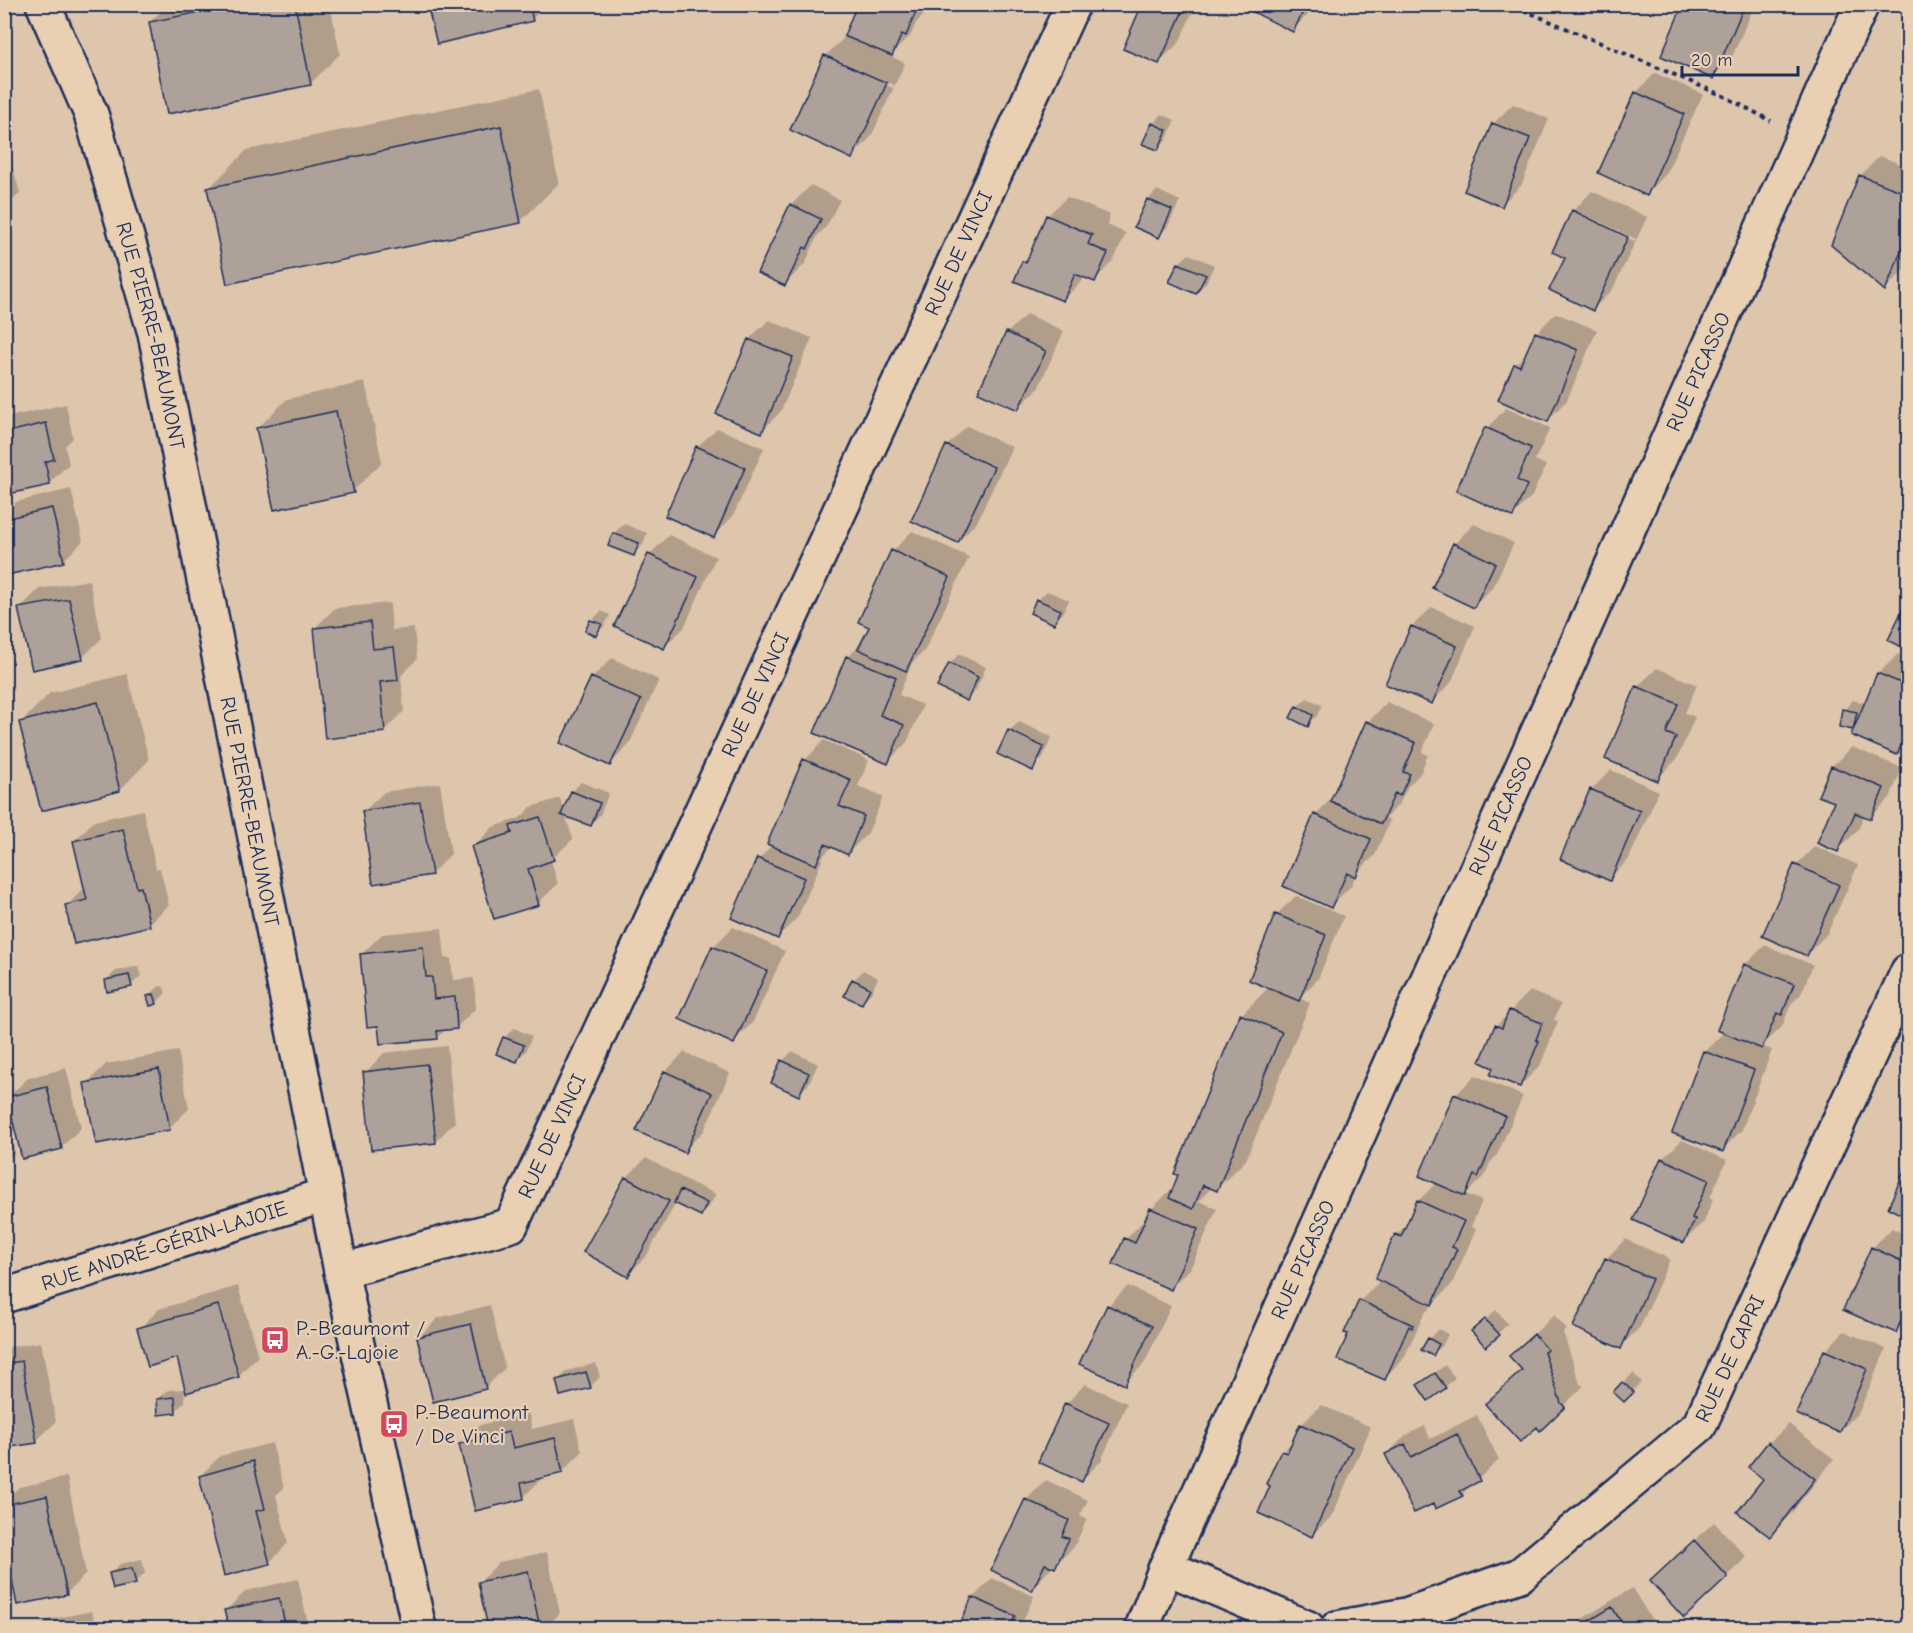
<svg xmlns="http://www.w3.org/2000/svg" width="1913" height="1633" font-family="'Comic Neue',sans-serif">
	<style>
		.shadow { fill: #0003; fill-rule: evenodd }
		.building { fill: #aea19a; stroke: #1b2f5e; stroke-width: 1.5 }
		.lines { fill: none; stroke-linecap: round; stroke-linejoin: round }
		.street-casing { stroke: #1b2f5e; stroke-width: 38 }
		.secondary-casing { stroke: #1b2f5e; stroke-width: 38 }
		.path { stroke: #1b2f5e; stroke-width: 4; stroke-dasharray: 4.5 4.5; stroke-linecap: butt }
		.street { stroke: #ead0b2; stroke-width: 33 }
		.secondary { stroke: #ead0b2; stroke-width: 33 }
		.labels { text-anchor: middle; dominant-baseline: central; stroke-width: 4.5; stroke-linejoin: round; paint-order: stroke }
		.street-label { font-size: 21px; fill: #1b2f5e; stroke: #ead0b2 }
		.poi-label { font-size: 21px; fill: #1b2f5e; stroke: #ead0b2; text-anchor: start }
	</style>
	<rect width="100%" height="100%" fill="#dec6ad"/>
	<filter id="ink" filterUnits="userSpaceOnUse"><feTurbulence type="fractalNoise" baseFrequency=".0167" numOctaves="2"/><feDisplacementMap in="SourceGraphic" scale="12" xChannelSelector="R" yChannelSelector="G"/><feConvolveMatrix kernelMatrix="1 2 1 2 8 2 1 2 1" color-interpolation-filters="sRGB"/></filter>
	<g filter="url(#ink)">
		<path class="shadow" d="M168 4H330L340 54 310 84 150 22Z
			M428 4H547L532 19Z
			M859 4H929L925 14 916 23 911 35 890 56 905 63 871 137 852 157 792 130 826 55 846 36ZM832 57 894 85 893 88 832 60Z
			M1143 4H1196L1179 43 1159 62Z
			M1254 4H1315L1312 11 1292 30Z
			M1685 4H1755L1732 57 1713 77Z
			M1655 73 1703 94 1666 174 1647 194 1636 93Z
			M539 89 559 183 520 222 209 188 247 150Z
			M1513 104 1549 119 1521 186 1501 205 1493 124Z
			M1162 114 1175 120 1167 139 1158 148 1153 124Z
			M1880 156 1908 167V260L1905 269 1885 289 1833 245 1861 175Z
			M11 161 20 193 4 209V163Z
			M811 185 840 200 826 227 818 235 805 264 785 284 791 205Z
			M1157 190 1180 201 1168 226 1159 236 1148 200Z
			M1592 191 1647 217 1613 289 1593 309 1567 257 1573 211ZM1579 212 1636 239 1634 241 1579 215Z
			M1067 197 1110 215 1107 225 1126 233 1114 260 1095 280 1084 276 1083 280 1063 300 1023 262 1032 253 1047 216Z
			M1189 254 1214 265 1206 283 1196 293 1171 281 1179 263Z
			M1556 313 1597 330 1567 400 1548 420 1515 365 1528 351 1536 333Z
			M1027 314 1064 331 1038 389 1018 408 1007 333Z
			M769 320 812 338 781 411 762 431 749 339Z
			M365 382 382 462 353 491 258 428 287 399Z
			M66 404 73 438 65 446 69 464 49 483 4 493V418Z
			M1506 408 1550 428 1535 460 1546 465 1532 496 1512 516 1487 428Z
			M967 426 1012 447 977 522 958 541 947 446Z
			M717 428 764 448 733 516 714 536 697 447Z
			M71 489 83 541 63 561 4 556V514L16 502Z
			M624 524 647 533 643 545 633 554 610 545 614 533Z
			M1474 524 1514 543 1493 587 1474 606 1434 587 1454 544Z
			M912 531 969 557 925 650 912 663 899 695 923 705 907 742 888 762 848 657 864 641 871 626 893 551Z
			M669 535 716 557 684 628 664 647 649 555Z
			M89 580 102 638 82 658 19 609 39 589Z
			M1047 591 1069 600 1063 613 1054 622 1038 600Z
			M1908 601V648L1890 639Z
			M390 603 392 630 414 628 417 659 401 676 404 711 384 731 315 628 335 608Z
			M1432 607 1475 626 1451 683 1431 703 1412 626Z
			M601 611 610 615 605 625 596 635 587 631 592 621Z
			M959 654 986 667 976 690 966 699 950 664Z
			M1898 654 1908 659V726L1906 732H1908V742L1897 753 1857 723 1852 728 1844 710 1853 700 1866 703 1878 674Z
			M612 658 659 680 629 745 610 764 592 678Z
			M1657 668 1697 685 1685 713 1695 717 1677 759 1657 779 1637 687Z
			M127 674 149 760 120 790 20 723 50 693Z
			M1307 698 1322 705 1317 716 1307 725 1297 707Z
			M1387 702 1434 724 1422 752 1428 755 1420 774 1408 786 1400 803 1386 818 1390 820 1375 855 1356 874 1351 886 1331 906 1315 815 1333 797 1368 722Z
			M1019 722 1052 737 1042 759 1032 769 1009 731Z
			M824 740 869 760 858 786 883 797 868 833 848 853 833 846 821 858H823L798 917 778 937 759 859 772 845 805 760Z
			M1852 747 1902 768 1890 798 1871 817 1864 815 1858 830 1838 850 1836 801 1832 766Z
			M1611 770 1659 791 1629 859 1609 879 1591 790Z
			M581 782 609 793 600 815 590 824 565 814 573 839 551 860 558 884 538 903 473 847 493 827 520 818 531 807 560 798 564 811 572 792Z
			M440 783 451 854 431 874 364 811 384 792Z
			M143 810 156 869 160 868 169 905 149 924 67 906 85 887 74 841 94 821Z
			M1815 846 1858 865 1827 934 1807 954 1796 865Z
			M1296 896 1344 916 1318 979 1299 998 1310 1003 1246 1160 1217 1189 1212 1187 1199 1201 1217 1209 1190 1269 1170 1288 1115 1264 1126 1239 1145 1219 1147 1220 1152 1209 1171 1189 1174 1190 1241 1015 1269 987 1276 915Z
			M733 927 785 951 753 1022 733 1042 713 947Z
			M442 928 445 958H451L453 980 474 978 476 1008 456 1028 446 1029 437 1038 380 1024 362 954 382 934Z
			M1765 945 1813 965 1801 994 1791 1004 1782 1027 1762 1046 1772 1050 1742 1130 1722 1150 1704 1052 1724 1032 1745 965Z
			M138 966 141 976 131 985 106 980 116 971Z
			M863 970 878 978 871 993 861 1002 854 980Z
			M163 986 166 993 156 1003 149 996 158 987Z
			M1530 991 1561 1004 1554 1020 1558 1021 1540 1066 1520 1086 1495 1067 1496 1026Z
			M514 1028 532 1036 526 1051 516 1060 504 1038Z
			M447 1046 455 1122 436 1141 365 1073 384 1053Z
			M178 1051 189 1109 169 1128 86 1084 106 1064Z
			M792 1051 818 1064 808 1085 798 1094 783 1061Z
			M684 1052 730 1073 704 1131 684 1151 665 1072Z
			M66 1068 81 1128 61 1148 8 1097 28 1078Z
			M1475 1075 1523 1096 1497 1155 1490 1163 1485 1175 1466 1194 1482 1201 1471 1227 1476 1229 1452 1284 1424 1314 1404 1358 1384 1378 1350 1333 1360 1301 1381 1280 1396 1235 1409 1222 1418 1201 1437 1182 1456 1095Z
			M4 1106 15 1153 7 1161 8 1165 4 1168Z
			M1682 1140 1727 1160 1710 1198 1713 1199 1704 1222 1684 1241 1662 1159Z
			M646 1158 690 1182 716 1194 710 1205 701 1214 676 1203 647 1255 628 1275 626 1178Z
			M1908 1166V1216L1890 1208Z
			M1892 1228 1908 1236V1318L1896 1331 1872 1248Z
			M1625 1239 1670 1259 1640 1327 1620 1347 1606 1259Z
			M238 1286 258 1356 238 1376 178 1357 139 1329 159 1309Z
			M1128 1286 1171 1306 1144 1364 1124 1383 1108 1306Z
			M490 1305 505 1368 485 1388 419 1337 438 1318Z
			M1496 1310 1508 1324 1486 1345 1483 1322Z
			M1554 1315 1567 1329 1563 1332 1580 1384 1584 1386 1540 1428 1523 1369 1531 1337Z
			M1438 1329 1448 1334 1443 1345 1433 1354 1429 1339Z
			M1844 1331 1886 1349 1859 1412 1840 1431 1825 1351Z
			M41 1342 56 1422 36 1441 4 1447V1348Z
			M596 1363 600 1377 590 1387 558 1380 567 1371Z
			M1445 1365 1455 1378 1445 1387 1419 1386Z
			M1633 1373 1642 1382 1624 1400 1615 1392Z
			M1085 1384 1127 1403 1101 1461 1082 1480 1066 1404Z
			M184 1389 185 1402 175 1411 158 1399 168 1390Z
			M1321 1405 1371 1427 1332 1516 1312 1535 1272 1485 1282 1452 1295 1439 1301 1425Z
			M529 1414 532 1429 574 1419 582 1452 562 1472 543 1477 523 1498 461 1445 480 1425Z
			M1477 1415 1499 1460 1462 1494 1387 1454 1406 1435 1425 1426 1430 1439Z
			M1789 1424 1834 1459 1789 1516 1770 1535 1765 1478 1769 1443Z
			M272 1443 284 1488 276 1495 288 1543 269 1563 200 1476 220 1456Z
			M67 1477 86 1574 66 1594 4 1533V1502L19 1487Z
			M1046 1480 1088 1500 1080 1516 1087 1519 1074 1547 1054 1566H1053L1032 1589 1026 1500Z
			M1714 1522 1747 1557 1727 1576 1652 1581Z
			M547 1552 560 1613 545 1628H490L480 1582 499 1562Z
			M142 1559 145 1573 135 1582 111 1573 120 1564Z
			M992 1578 1034 1596 1020 1628H959L973 1598Z
			M298 1579 309 1628H230L226 1610 246 1591Z
			M1632 1588 1657 1628H1571L1577 1622Z
			M92 1611 96 1628H38L47 1620Z
			M1881 1618 1892 1627 1890 1628H1871Z"/>
		<path class="building" d="M209 4H295L311 85 167 114 149 22 211 10Z
			M427 4H529L533 21 437 44Z
			M857 4H919L906 36 902 34 892 56 844 36Z
			M1142 4H1186L1159 64 1123 49Z
			M1252 4H1307L1293 32 1249 10Z
			M1683 4H1745L1713 79 1661 56Z
			M824 55 887 83 852 159 790 130Z
			M1635 92 1684 114 1647 196 1598 173Z
			M1908 121V140L1902 137Z
			M1152 123 1167 130 1158 150 1142 144Z
			M1492 123 1530 138 1502 207 1464 191Z
			M501 126 521 223 227 284 207 188Z
			M1859 175 1908 194V234L1885 291 1831 245Z
			M1147 199 1172 210 1159 238 1134 227Z
			M790 204 821 219 807 249 804 247 785 286 757 273Z
			M1572 210 1628 237 1593 311 1549 290 1565 258 1552 252Z
			M1046 215 1092 235 1088 244 1108 253 1095 282 1075 274 1063 301 1014 281 1022 261 1026 263Z
			M1178 263 1206 275 1196 294 1169 282Z
			M1006 332 1046 351 1018 410 978 392Z
			M1535 332 1578 350 1548 422 1498 400 1514 364 1520 366Z
			M748 339 793 357 762 433 716 414Z
			M336 411 354 493 274 510 256 428Z
			M46 423 54 459 45 462 50 485 4 495V433Z
			M1485 427 1531 448 1517 480 1527 485 1513 517 1456 491Z
			M946 445 994 467 958 543 911 521Z
			M696 446 745 468 714 538 665 516Z
			M52 508 64 562 7 575 4 562V519Z
			M613 533 639 543 634 556 608 546Z
			M1453 543 1495 563 1474 608 1432 588Z
			M891 550 950 577 906 671 858 649 869 627 858 622Z
			M648 554 698 577 664 649 614 626Z
			M1908 598V650L1888 640Z
			M69 599 83 659 32 670 18 608Z
			M1036 599 1061 610 1054 624 1030 613Z
			M590 620 602 624 596 636 585 631Z
			M370 622 373 649 394 647 398 680 380 682 385 732 325 739 314 628Z
			M1411 626 1457 646 1432 704 1385 684Z
			M846 656 896 677 880 715 904 725 888 764 814 733Z
			M949 663 978 677 967 701 937 687Z
			M1877 673 1908 686V730L1897 755 1851 735Z
			M591 677 641 700 610 766 560 743Z
			M1636 686 1678 704 1666 733 1676 737 1658 781 1605 759Z
			M98 702 120 791 41 811 19 722Z
			M1296 706 1313 715 1308 727 1290 718Z
			M1842 709 1857 712 1853 730 1839 727Z
			M1366 721 1416 743 1403 772 1410 774 1400 796 1395 793 1381 824 1330 801Z
			M1008 730 1044 747 1033 771 997 754Z
			M803 759 851 780 839 806 864 816 848 855 825 844 816 865 767 844Z
			M1831 766 1884 788 1871 819 1855 813 1838 852 1817 843 1834 802 1818 796Z
			M1590 789 1640 811 1610 881 1560 859Z
			M571 791 600 803 591 826 561 815Z
			M420 802 432 875 373 884 362 811Z
			M1314 814 1371 839 1356 877 1347 873 1331 908 1283 886Z
			M540 817 554 860 528 869 539 905 494 919 471 846 512 833 510 826Z
			M123 829 137 888 141 887 150 926 74 944 65 905 87 900 73 841Z
			M757 858 804 878 778 939 731 918Z
			M1794 864 1839 885 1807 956 1762 936Z
			M1275 914 1326 935 1299 1001 1249 980Z
			M712 946 767 971 734 1044 679 1019Z
			M423 947 426 977H432L434 999 455 997 457 1029 437 1031 438 1039 380 1044 378 1026 367 1027 360 954Z
			M1744 964 1794 984 1782 1015 1777 1013 1762 1049 1717 1030Z
			M129 975 132 987 107 992 105 980Z
			M852 979 870 988 862 1004 844 996Z
			M154 994 157 1004 150 1006 147 996Z
			M1509 1010 1542 1023 1536 1040 1539 1041 1520 1087 1490 1075 1493 1068 1480 1062 1495 1025 1502 1028Z
			M1240 1014 1282 1032 1217 1191 1203 1185 1193 1209 1169 1198 1178 1175 1174 1174Z
			M503 1037 524 1045 517 1062 496 1054Z
			M1703 1051 1754 1070 1723 1152 1672 1133Z
			M781 1060 809 1073 799 1096 771 1083Z
			M427 1064 436 1143 371 1150 363 1072Z
			M159 1069 170 1130 96 1144 84 1083Z
			M664 1071 712 1093 685 1153 636 1131Z
			M47 1087 62 1149 22 1159 7 1097Z
			M1454 1094 1505 1116 1478 1177 1474 1175 1465 1196 1419 1176Z
			M1661 1158 1709 1180 1692 1218 1695 1219 1684 1243 1633 1220Z
			M1908 1162V1218L1888 1208Z
			M625 1177 669 1201 628 1277 583 1252Z
			M680 1190 707 1203 701 1216 674 1203Z
			M1417 1200 1464 1221 1452 1247 1457 1249 1432 1305 1375 1279 1395 1234 1401 1237Z
			M1150 1208 1198 1229 1171 1290 1113 1264 1124 1238 1135 1243Z
			M1871 1247 1908 1264V1303L1896 1333 1843 1310Z
			M1605 1258 1652 1279 1621 1349 1573 1327Z
			M1359 1300 1413 1325 1412 1328 1409 1326 1385 1380 1337 1359 1348 1334 1344 1333Z
			M218 1305 239 1377 186 1393 177 1358 148 1367 137 1328Z
			M1107 1305 1152 1326 1125 1385 1079 1364Z
			M1485 1319 1500 1335 1486 1347 1471 1331Z
			M471 1324 486 1389 433 1402 417 1337Z
			M1534 1334 1548 1350 1544 1352 1561 1403 1565 1407 1540 1431 1537 1427 1520 1442 1485 1404 1522 1370 1509 1356Z
			M1428 1338 1439 1344 1433 1356 1421 1350Z
			M1824 1350 1867 1369 1840 1433 1796 1414Z
			M22 1361 37 1443 4 1448V1364Z
			M586 1372 591 1388 560 1396 556 1380Z
			M1435 1373 1446 1388 1428 1401 1417 1385Z
			M1622 1382 1634 1392 1624 1402 1613 1392Z
			M175 1397 176 1413 158 1415 157 1399Z
			M1065 1403 1109 1423 1082 1482 1038 1462Z
			M1300 1424 1352 1447 1312 1537 1258 1513 1270 1486 1266 1484 1281 1451 1287 1453Z
			M509 1432 513 1448 555 1438 563 1473 521 1483 524 1499 475 1511 459 1444Z
			M1457 1434 1480 1481 1460 1491 1463 1496 1435 1509 1433 1504 1414 1513 1385 1454 1405 1444 1411 1457Z
			M1768 1442 1815 1479 1770 1537 1737 1512 1763 1479 1748 1467Z
			M253 1461 265 1509 256 1511 270 1564 224 1576 199 1476Z
			M47 1496 67 1595 17 1605 4 1541V1505Z
			M1025 1499 1069 1520 1062 1536 1069 1539 1055 1568 1045 1564 1032 1591 991 1570Z
			M1694 1540 1728 1577 1684 1618 1650 1581Z
			M132 1568 136 1584 113 1589 109 1573Z
			M528 1571 540 1628H488L478 1582Z
			M1908 1584V1599L1901 1593Z
			M972 1597 1015 1616 1010 1628H958Z
			M279 1598 286 1628H229L224 1610Z
			M1612 1607 1625 1628H1577Z
			M1908 1615V1628H1897Z"/>
		<g class="lines">
			<g class="street-casing">
				<g id="street">
					<path id="s1" d="M341 1271 511 1225 1073 4"/>
					<path id="s2" d="M4 1296 325 1195"/>
					<path d="M1166 1567 1308 1628"/>
					<path id="s3" d="M1142 1628 1166 1567 1862 4"/>
					<path id="s4" d="M1337 1628 1406 1615 1520 1575 1699 1426 1908 971"/>
				</g>
			</g>
			<g class="secondary-casing">
				<g id="secondary">
					<path id="s5" d="M43 4 91 114 155 333 341 1271 419 1628"/>
				</g>
			</g>
			<path class="path" d="M1520 4 1519 8 1726 97 1771 121"/>
			<use href="#street" class="street"/>
			<use href="#secondary" class="secondary"/>
		</g>
	</g>
	<defs>
		<g id="bus-square" transform="scale(1.5)"><rect x="-9" y="-9" width="18" height="18" rx="4" fill="#d1495b" stroke="#ead0b2"/><path d="M-5-6H5V4H4V6H2V4H-2V6H-4V4H-5ZM-3.5-4V0h7V-4ZM-3.5 1.2v1.5H-2V1.2ZM2 1.2v1.5H3.5V1.2Z" fill="#fff"/></g>
	</defs>
	<g fill-rule="evenodd">
		<use href="#bus-square" x="275" y="1340"/>
		<use href="#bus-square" x="394" y="1424"/>
	</g>
	<g class="labels">
		<g class="street-label">
			<text stroke="none"><textPath href="#s1" startOffset="1246">RUE DE VINCI</textPath></text>
			<text stroke="none"><textPath href="#s5" startOffset="350">RUE PIERRE-BEAUMONT</textPath></text>
			<text stroke="none"><textPath href="#s3" startOffset="1374">RUE PICASSO</textPath></text>
			<text stroke="none"><textPath href="#s1" startOffset="760">RUE DE VINCI</textPath></text>
			<text stroke="none"><textPath href="#s5" startOffset="836">RUE PIERRE-BEAUMONT</textPath></text>
			<text stroke="none"><textPath href="#s3" startOffset="888">RUE PICASSO</textPath></text>
			<text stroke="none"><textPath href="#s1" startOffset="274">RUE DE VINCI</textPath></text>
			<text stroke="none"><textPath href="#s2" startOffset="168">RUE ANDRÉ-GÉRIN-LAJOIE</textPath></text>
			<text stroke="none"><textPath href="#s3" startOffset="402">RUE PICASSO</textPath></text>
			<text stroke="none"><textPath href="#s4" startOffset="498">RUE DE CAPRI</textPath></text>
		</g>
		<g class="poi-label">
			<text x="296" y="1328">P.-Beaumont /<tspan x="296" dy="24">A.-G.-Lajoie</tspan></text>
			<text x="415" y="1412">P.-Beaumont<tspan x="415" dy="24">/ De Vinci</tspan></text>
		</g>
	</g>
	<rect width="1913" height="1633" fill="none" stroke="#ead0b2" stroke-width="24"/>
	<rect x="12" y="12" width="1889" height="1609" fill="none" stroke="#1b2f5e" stroke-width="2" filter="url(#ink)"/>
	<path d="M1682 66v9h116v-9" fill="none" stroke="#1b2f5e" stroke-width="3"/>
	<text x="1691" y="66" font-size="18" fill="#1b2f5e" stroke="#ead0b2" stroke-width="4.5" paint-order="stroke">20 m</text>
</svg>
